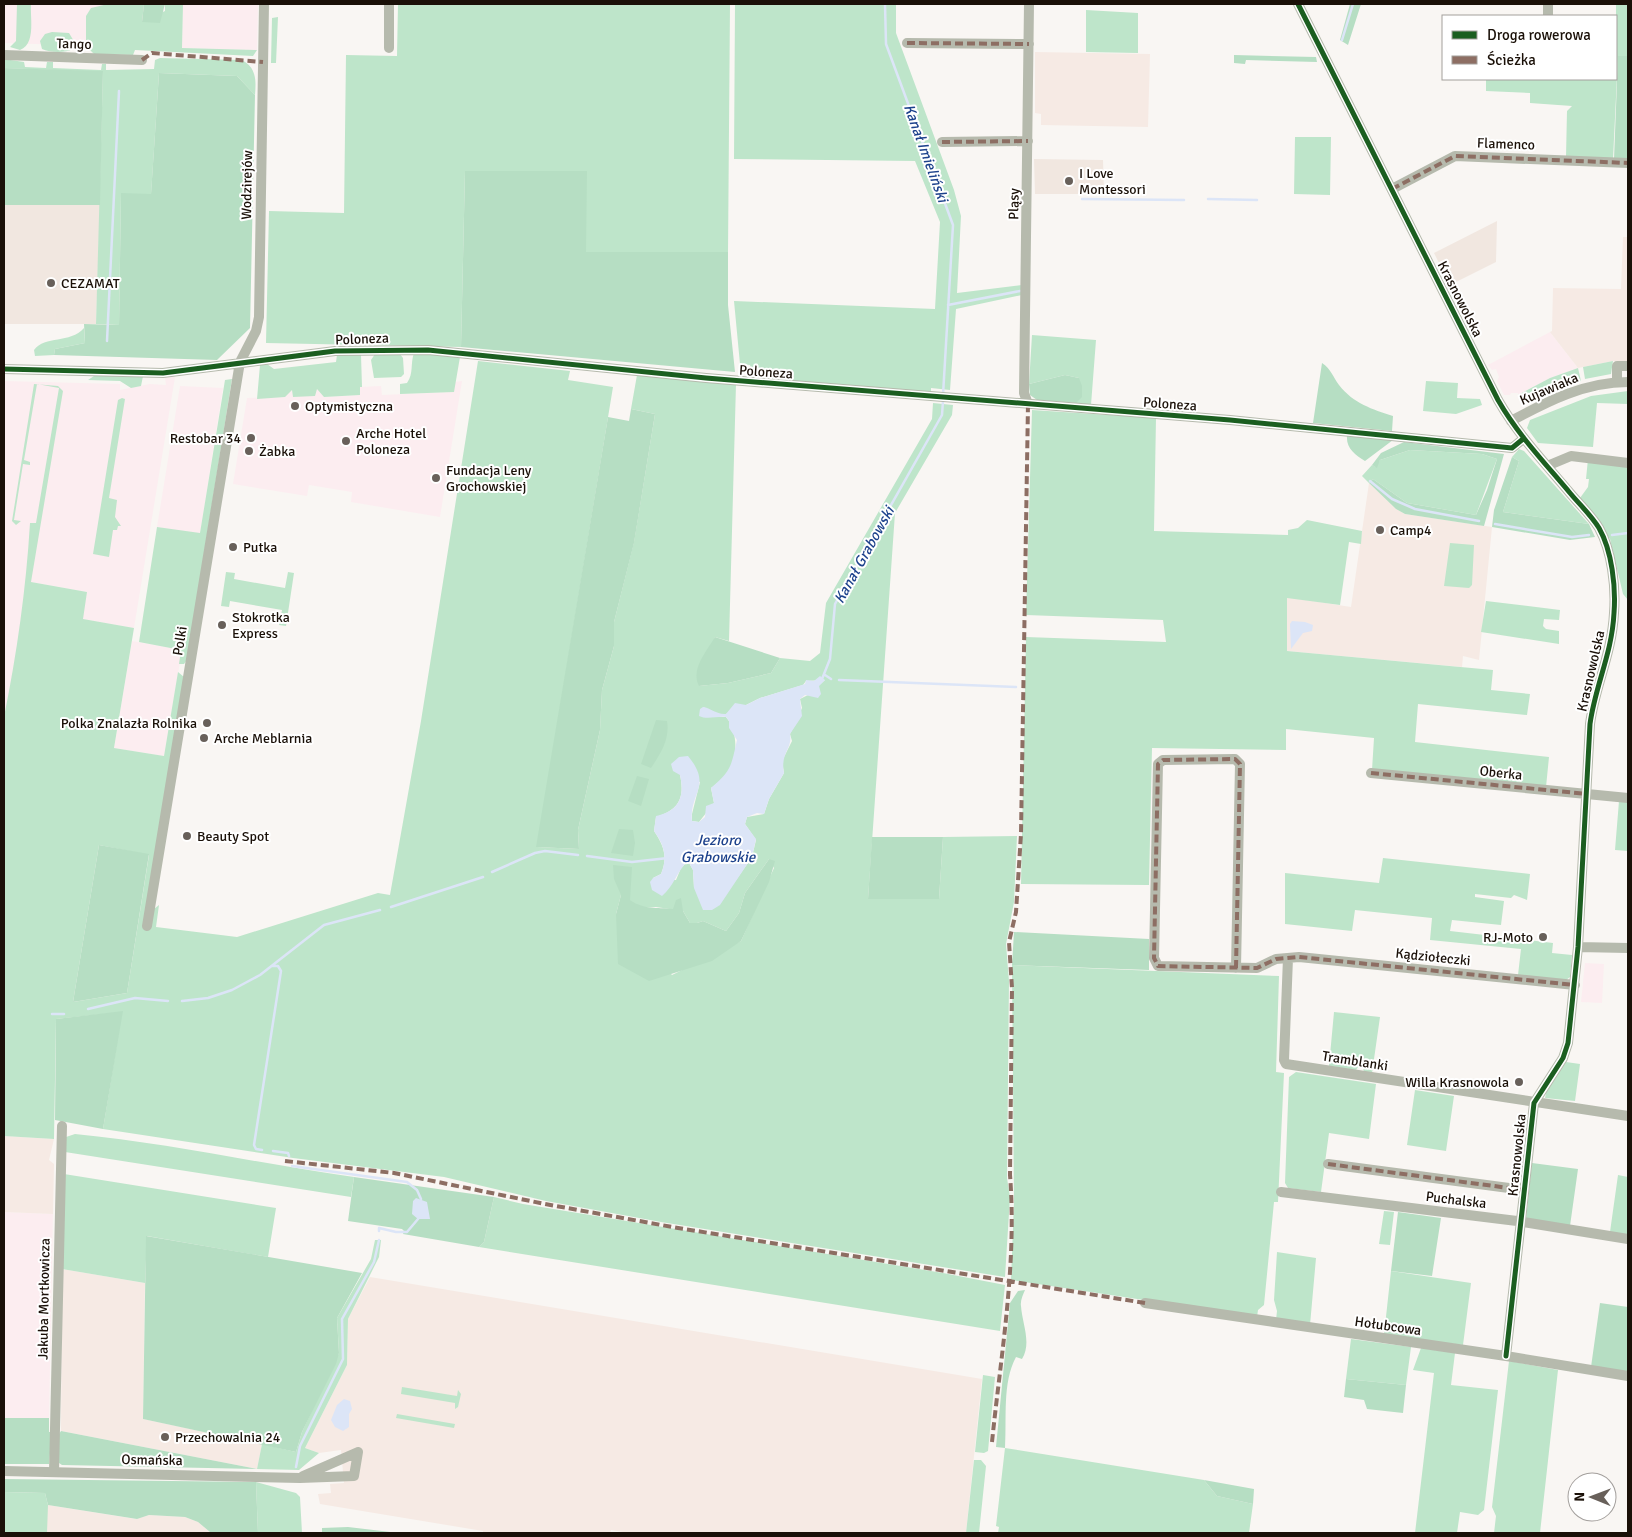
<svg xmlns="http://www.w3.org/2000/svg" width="1632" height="1537" font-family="Signika,sans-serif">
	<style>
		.commercial { fill: #fcedf0 }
		.industrial { fill: #f6eae4 }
		.built { fill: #f1e7e0 }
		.green { fill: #bee5ca; fill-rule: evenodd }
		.forest { fill: #b6dec3 }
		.water { fill: #dce5f7 }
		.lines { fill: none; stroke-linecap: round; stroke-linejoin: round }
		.stream { stroke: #dce5f7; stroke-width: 2.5 }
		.minor { stroke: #b6baad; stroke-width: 10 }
		.quiet { stroke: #8d6e63; stroke-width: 4; stroke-dasharray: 8 4; stroke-linecap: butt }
		.cycleway-casing { stroke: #fff; stroke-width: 8 }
		.cycleway { stroke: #1b5e20; stroke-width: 5 }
		.poi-dot { fill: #68605a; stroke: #fff; stroke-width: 2 }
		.labels { text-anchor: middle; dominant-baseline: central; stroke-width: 4; stroke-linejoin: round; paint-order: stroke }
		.street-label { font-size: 14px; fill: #1a1008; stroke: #fff }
		.poi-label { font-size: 14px; fill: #1a1008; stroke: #fff; text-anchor: start }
		.water-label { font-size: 15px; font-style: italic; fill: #1d428c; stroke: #fff }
	</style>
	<rect width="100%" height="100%" fill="#f9f6f3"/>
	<path class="commercial" d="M4 4H160L159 48 4 43Z
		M183 4H258L257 50 182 48Z
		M1550 332 1578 368 1550 378 1518 395V393H1511L1510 395H1504L1497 381 1499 377 1496 369 1492 370 1488 365Z
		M165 377H175L134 628 82 619 87 592 31 582 4 746V381L120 384V390L150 384 166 385Z
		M462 381 440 517 351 502 352 492 309 485 307 496 233 484 247 398 285 397 289 390H292L293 397 317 389 324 397 360 395V387L381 386 382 395 453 392 455 382Z
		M180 386 223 388 200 534 157 527Z
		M132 641 182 650 164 756 114 748Z
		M1585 963 1604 964 1602 1003 1581 1002Z
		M4 1212 53 1214 49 1418H4Z"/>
	<path class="industrial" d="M1035 52 1150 54 1148 127 1041 125V114L1035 113Z
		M1623 237H1628V361H1613L1578 368 1550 332 1552 331 1553 288 1621 289Z
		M1369 483 1396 509 1405 514 1492 527 1479 660 1463 656 1462 667 1287 651V597L1351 607Z
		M4 1136 54 1139 49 1160 54 1164 53 1214 4 1212Z
		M62 1269 145 1283 143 1419 262 1444 257 1469 61 1431Z
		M370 1277 982 1379 966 1533H629L611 1530 610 1533H483V1531L320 1504 318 1494 331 1493 330 1484 344 1483 341 1450 319 1453 305 1448 347 1365 348 1319Z
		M4 1492 48 1505 136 1519 149 1515 185 1517 198 1522 210 1532 216 1533H4Z"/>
	<path class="built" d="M1034 159 1103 160 1104 194H1035Z
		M4 205H100L96 324H4Z
		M1497 221 1496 262 1450 285 1434 253Z"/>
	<path class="green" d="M17 4H31C30 18 36 44 20 50L10 47 16 41Z
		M108 4H144L142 22 165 11V4H183L182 48 257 50 253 56 135 50 133 55 94 54 86 46V16L91 8Z
		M398 4H730L728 252H586L465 171 461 347 266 343 269 211 344 213 346 55 397 56Z
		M735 4H896V33L954 190 961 216 957 293 1022 285V295L956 309 950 390 931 388V392L753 378 750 365 740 364 734 301 935 309 940 222 915 161 734 159Z
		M1616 4H1628V56H1618L1613 159 1566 157 1567 111 1572 106 1530 103V93L1486 91V79H1616Z
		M1086 10 1138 13V53L1086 52Z
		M278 17 276 63H271L272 18Z
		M52 32 69 33 75 43 73 49C66 53 50 53 42 49L40 41 45 34Z
		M160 58 242 60C257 68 256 81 255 95L237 76 159 73 151 195 121 194 119 325 96 324 103 72 4 68V59L24 62 25 67 46 68 47 62H53V68L101 70 102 64H106V70L154 69 155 60Z
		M1295 137H1331L1330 195 1294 194Z
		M84 328 85 343 55 349 54 355 35 356 34 350C45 335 70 344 84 328Z
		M1032 335 1096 340 1091 405 1076 403 1079 378 1065 375 1029 384Z
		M414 353 460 357 454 392 400 394V384L407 383C414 373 410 364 414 353Z
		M375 354H400L403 358 404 374 401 377 374 378 371 360Z
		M337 355H361L362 387H360V395L324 397 317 389 315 396 293 397 292 390 285 397 257 399 260 365 267 364 274 369 336 362Z
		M478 361 570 371 568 380 613 387 537 847 579 849 578 830 600 730 602 690 614 646V622L634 542 655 414 631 409 637 375 736 384 729 641 715 637 699 686 728 683 771 673 780 658 810 661 820 653 826 603 932 419 933 403 953 405 952 415 895 513 868 899H939L943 837 1017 836 1014 902 1006 944 1009 981 1007 1178 1010 1197 1005 1277 661 1222 546 1201 444 1177 293 1158 103 1129 122 1012 56 1019 54 1139 4 1136V717C17 653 26 589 30 523H36L59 388 37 384 24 460 30 462V465L23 464 14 520 21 521 16 525 12 521 34 384 58 386 63 391 31 582 87 592 83 619 134 628 114 748 164 756 178 672 184 677 154 909 159 905 156 927 237 937 378 893 390 895 421 721ZM825 680 808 695 800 699 802 708 790 734 792 741 782 761 784 773 769 799 764 814 747 817 745 824 756 840 752 857 736 880 694 888 693 870 688 861 681 868 676 880 653 878 661 874C668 857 664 846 654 831L656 817C679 810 685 798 680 775L700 782 692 814V821L699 822 714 803 711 788C716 784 722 780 726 776 738 759 739 733 726 717H713L703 707 721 715 726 714 740 705H746L760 698 803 685 806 681ZM99 845 149 855 127 993 73 1002ZM769 859 774 868 741 941 672 975 616 914 621 895 641 908 656 907 683 911 690 923H697L703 921 726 931 739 913 745 893Z
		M1613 361 1611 374 1585 379 1583 367Z
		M1578 368 1581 381 1553 390 1529 402 1518 395 1550 378Z
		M94 376H143L141 386 131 388 120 381 88 380Z
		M232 379 187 660 184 664H179L181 650 139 642 157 527 200 533 225 380Z
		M1426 381 1458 383 1457 398 1480 399 1482 405 1456 414 1423 411Z
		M1628 391V404L1597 403 1593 447 1538 443 1527 428 1530 420 1591 396Z
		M122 398 125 399 109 498 117 500 115 517 121 526H118L117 530H113L109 557 93 554 118 400Z
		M1032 410 1156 418 1154 531 1288 535V530L1298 528 1307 520 1362 531 1361 544 1349 542 1340 605 1287 598V651L1493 670 1491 690 1530 694 1527 715 1418 704 1415 742 1549 757 1546 787 1372 770 1374 738 1286 729V750L1152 748 1149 885 1021 884 1026 637 1166 642 1163 620 1026 615Z
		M1519 449 1524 451 1589 524 1503 512 1519 461 1512 457Z
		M1410 450 1482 454 1497 459 1476 515 1407 503 1373 479 1369 483 1362 476 1372 465 1376 467 1380 460Z
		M1588 459 1628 466V600L1623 594 1610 539 1580 498 1588 487 1589 479H1586Z
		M1450 543 1474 545 1472 585 1469 588 1444 586Z
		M226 572 235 573 234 579 285 588 288 572 294 573 286 626 279 625 282 610 230 601 229 607 221 606Z
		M1486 601 1560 610 1559 620 1544 619 1543 626 1546 629 1559 631V644L1481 632Z
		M1619 801 1628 802V851L1615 850Z
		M1383 858 1530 874 1527 900 1514 895 1511 898 1475 894V897L1504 901 1501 925 1452 920 1450 931 1553 943 1552 953 1572 955 1570 977 1566 980 1518 975 1521 949 1430 940 1432 918 1355 910 1352 931 1285 924V873L1379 883Z
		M1012 965 1279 976 1276 1072 1284 1073 1278 1202H1274L1264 1305 1258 1310 1257 1317 1011 1280 1014 1202Z
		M1334 1012 1380 1017 1372 1073 1364 1072 1363 1068 1358 1067 1356 1070 1329 1066Z
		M1566 1062 1580 1064 1575 1101 1545 1098 1546 1093Z
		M1296 1072 1376 1084 1369 1139 1329 1133 1321 1192 1288 1188 1285 1183 1289 1077Z
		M1415 1090 1454 1096 1446 1151 1407 1145Z
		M75 1134C169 1143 261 1164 354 1177L351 1197 65 1152 66 1137Z
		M64 1174 276 1208 268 1257 147 1236 145 1283 62 1269Z
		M1618 1175 1628 1177V1235L1610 1232Z
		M494 1197 523 1204 943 1273 1005 1285 1000 1331 479 1247 484 1242Z
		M1384 1211 1394 1212 1390 1245 1379 1244Z
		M375 1240H381L379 1257 348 1319 347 1365 305 1448 319 1453 299 1470 257 1469 262 1444 296 1452 302 1432 339 1353 337 1318 371 1259Z
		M1277 1252 1316 1258 1310 1325 1276 1320 1277 1311 1274 1300Z
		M1391 1271 1471 1283 1463 1345 1384 1335Z
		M1351 1339 1411 1347 1406 1385 1346 1379Z
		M1421 1348 1455 1353 1451 1385 1498 1390 1484 1510 1478 1515 1460 1512 1457 1533H1415L1434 1373 1413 1370Z
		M1509 1361 1558 1370 1540 1533H1494L1496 1516 1492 1507Z
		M983 1375 995 1377 988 1451 984 1453 975 1452Z
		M402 1387 457 1396 458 1390 461 1394 458 1407 455 1409V1403L401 1394Z
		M397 1414 455 1424 454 1428 396 1418Z
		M1005 1448 1204 1480 1217 1496 1253 1504 1249 1533H998L999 1527 996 1526Z
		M974 1460H981L986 1466 979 1533H966Z
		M256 1482 296 1493 300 1497 302 1533H258Z
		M4 1492 45 1493 48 1505 47 1533H4Z"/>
	<path class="forest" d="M144 4H165L160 23 142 22Z
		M1350 4H1361L1348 45 1340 40Z
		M1234 55 1316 57 1317 62 1246 60 1245 64 1234 63Z
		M1618 56H1628V159H1614Z
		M4 68 103 71 100 205H4Z
		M159 73 237 76 255 95 250 328 217 360 54 355 55 349 85 343 84 324 119 325 121 193 151 194Z
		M465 171H587L586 252H728V305L735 372 461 347Z
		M1322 363C1331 369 1333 377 1339 385 1354 404 1372 409 1393 416L1392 431 1313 423Z
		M1065 375 1079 378 1082 386V397L1076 403 1037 400 1030 395 1029 384Z
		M631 409 655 414 634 543 614 622V646L602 690 600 730 578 830 579 849 536 847 608 417 629 421Z
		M1347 436 1393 440 1365 461C1355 455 1346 448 1347 436Z
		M1404 442 1504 454 1484 526 1405 514 1396 509 1369 483 1373 479 1407 503 1476 515 1487 490 1497 459 1482 454 1410 450 1380 460 1377 468 1372 465 1381 453Z
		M1512 457 1519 461 1503 512 1589 524 1595 537 1570 540 1492 527 1494 510Z
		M715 637 780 658 771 673 728 683 699 686C690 669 707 651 715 637Z
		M656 720 667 721C670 739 661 753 651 768L641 764Z
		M637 776 649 779 641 806 628 801Z
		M619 829 633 830 635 843 633 856 611 853Z
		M872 837H943L939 899H868Z
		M99 845 149 854 127 993 73 1002Z
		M769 859 775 861 769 882 741 941 712 961 649 981 618 964 616 914 621 895 614 879 613 865 632 867 630 900C644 910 656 907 673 909L676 900 681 898 683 911 690 923H697L703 921 726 931 739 913 745 893Z
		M1014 932 1149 939V970L1012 965Z
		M123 1011 103 1129 55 1120 56 1019Z
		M1532 1163 1578 1169 1570 1226 1526 1219Z
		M354 1177 494 1197 484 1242 479 1247 403 1234 404 1231 402 1229 348 1221Z
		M1398 1212 1441 1218 1432 1276 1391 1271Z
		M146 1236 362 1273 337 1318 339 1353 336 1364 302 1432 296 1452 143 1419Z
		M1025 1290C1023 1295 1020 1301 1021 1306 1022 1323 1032 1343 1022 1359L1016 1357C1002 1383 1007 1419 1005 1448L996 1447 1010 1303 1018 1291Z
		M1600 1303 1628 1307V1372L1591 1367Z
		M1346 1379 1406 1385 1403 1413 1367 1409 1364 1400 1344 1397Z
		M4 1418H49V1432H52L49 1464H4Z
		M61 1431 257 1469 62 1465 59 1463V1434Z
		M4 1479 256 1482 258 1533 210 1532 198 1522 185 1517 149 1515 137 1519 48 1505 45 1493 4 1492Z
		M1204 1480 1254 1489 1253 1504 1217 1496Z
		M348 1527 399 1533H322V1528Z"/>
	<path class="water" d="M1292 621 1305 622 1313 625 1312 631 1303 633 1291 649 1290 624Z
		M820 676 825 680 819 686 821 694 818 698 805 695 800 699 802 716 790 734C793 748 780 753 784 773L769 799 764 814 757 813 747 817 745 824 756 839 752 857 720 905 712 910H703L694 888 693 870 688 861C677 871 674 886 662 896L652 890 650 882 653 878 661 874C668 857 664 845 654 831L656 816C679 811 685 797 680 775L673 771 671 764 679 757 688 756C713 786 689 793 692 821L699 822 705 817 706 806 714 803 711 788C732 770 731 766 737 740L729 728V721L726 717C717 716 707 720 699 716L700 709 703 707C711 708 717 715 726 714L735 703 746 705 760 698 805 684 806 680 814 681Z
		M416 1198 427 1202 430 1219H418L412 1214 413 1201Z
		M344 1399 350 1401 352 1409 349 1414V1427L343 1431 335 1427 331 1420 337 1405Z"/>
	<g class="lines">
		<path class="stream" d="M885 4 886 44 953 225 943 395
			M1342 40 1353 4
			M1082 199 1184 200
			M1208 199 1257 200
			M948 305 1020 291
			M107 341 119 91
			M1370 481 1392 499 1415 509 1479 521
			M1495 524 1572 537 1589 535
			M1612 535 1628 533
			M825 675 831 679
			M822 679 830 659 835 604 942 415 943 401
			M839 680 1016 687
			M587 856 632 862 668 858
			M492 872 535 853 545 851 578 855
			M391 907 483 877
			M182 1001 208 998 232 990 260 975 324 925 380 910
			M88 1009 135 998 168 1001
			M52 1014H64
			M262 1150 256 1149 254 1145 281 971 278 966H273
			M273 1151 288 1153 289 1156
			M292 1166 407 1182 417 1190 421 1199
			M379 1231V1228L396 1232H407L418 1219
			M296 1467 300 1446 343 1359 342 1319 374 1262 379 1240"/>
		<path class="minor" d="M1298 4 1498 400C1518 435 1545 463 1570 493 1580 505 1591 515 1599 528 1612 551 1616 587 1614 613 1612 654 1595 686 1590 724L1578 947 1568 1043 1563 1058 1534 1103 1506 1356
			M1548 16V4
			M907 43 1029 44
			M389 48V4
			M4 55 142 60
			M942 142 1028 141
			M1392 189 1455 156 1628 163
			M4 369 163 373 335 351 428 350 706 378 1230 420 1512 448 1523 439
			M1617 382V366H1628
			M1028 404 1024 393 1029 4
			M1511 421C1548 401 1585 382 1628 382
			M1547 466 1571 456 1628 463
			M1371 773 1628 798
			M147 926 240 362 256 331 259 317 264 4
			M1578 947 1628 948
			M1288 958 1284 1060 1286 1064 1628 1116
			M1236 968 1240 764 1235 759 1163 760 1158 764 1154 958 1158 966 1257 968 1276 959 1299 957 1575 985
			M1328 1164 1524 1190
			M1281 1192 1517 1221 1628 1239
			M1145 1303 1506 1356 1628 1376
			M4 1471 300 1478 354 1476 358 1452
			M54 1472 62 1126
			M303 1476 358 1452"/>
		<path class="quiet" d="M907 43 1029 44
			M142 60 152 53 263 62
			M942 142 1028 141
			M1392 189 1455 156 1628 163
			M1371 773 1587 794
			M1236 968 1240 764 1235 759 1163 760 1158 764 1154 958 1158 966 1257 968 1276 959 1299 957 1575 985
			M285 1161 394 1173 545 1204 678 1228 1145 1303
			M1328 1164 1524 1190
			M992 1442C1001 1354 1017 1264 1010 1175L1012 988 1009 942 1016 912 1021 834 1028 404"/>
		<g class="cycleway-casing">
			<path id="cycleway" d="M1298 4 1498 400C1518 435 1545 463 1570 493 1580 505 1591 515 1599 528 1612 551 1616 587 1614 613 1612 654 1595 686 1590 724L1578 947 1568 1043 1563 1058 1534 1103 1506 1356
				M4 369 163 373 335 351 428 350 706 378 1230 420 1512 448 1523 439"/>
		</g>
		<use href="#cycleway" class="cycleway"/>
	</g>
	<g class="poi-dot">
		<circle cx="1069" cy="181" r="5"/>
		<circle cx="51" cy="283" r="5"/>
		<circle cx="295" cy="406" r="5"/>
		<circle cx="251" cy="438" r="5"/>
		<circle cx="346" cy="441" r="5"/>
		<circle cx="249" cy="451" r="5"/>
		<circle cx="436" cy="478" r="5"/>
		<circle cx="1380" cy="530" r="5"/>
		<circle cx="233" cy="547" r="5"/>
		<circle cx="222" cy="625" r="5"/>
		<circle cx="207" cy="723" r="5"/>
		<circle cx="204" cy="738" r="5"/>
		<circle cx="187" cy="836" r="5"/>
		<circle cx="1543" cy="937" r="5"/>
		<circle cx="1519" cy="1082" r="5"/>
		<circle cx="165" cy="1437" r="5"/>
	</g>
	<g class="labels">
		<g class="street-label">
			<text transform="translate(74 44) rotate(2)">Tango</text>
			<text transform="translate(1506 144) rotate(2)">Flamenco</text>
			<text transform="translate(247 185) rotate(-89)">Wodzirejów</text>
			<text transform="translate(1014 204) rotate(-89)">Pląsy</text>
			<text transform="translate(1460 299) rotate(63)">Krasnowolska</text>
			<text transform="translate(362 339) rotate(-2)">Poloneza</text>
			<text transform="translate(766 372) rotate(4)">Poloneza</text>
			<text transform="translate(1549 389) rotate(-23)">Kujawiaka</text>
			<text transform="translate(1170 404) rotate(4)">Poloneza</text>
			<text transform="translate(180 641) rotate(-81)">Polki</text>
			<text transform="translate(1591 671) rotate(-77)">Krasnowolska</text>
			<text transform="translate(1501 773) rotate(6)">Oberka</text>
			<text transform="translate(1433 957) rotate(6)">Kądziołeczki</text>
			<text transform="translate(1355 1061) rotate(9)">Tramblanki</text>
			<text transform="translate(1517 1155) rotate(-84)">Krasnowolska</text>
			<text transform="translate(1456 1200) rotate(7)">Puchalska</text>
			<text transform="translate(44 1299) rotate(-89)">Jakuba Mortkowicza</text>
			<text transform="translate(1388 1326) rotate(8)">Hołubcowa</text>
			<text transform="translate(152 1460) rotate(1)">Osmańska</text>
		</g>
		<g class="poi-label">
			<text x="1079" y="173">I Love<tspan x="1079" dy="16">Montessori</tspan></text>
			<text x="61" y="283">CEZAMAT</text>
			<text x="305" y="406">Optymistyczna</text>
			<text x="356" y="433">Arche Hotel<tspan x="356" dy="16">Poloneza</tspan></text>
			<text x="241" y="438" text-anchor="end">Restobar 34</text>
			<text x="259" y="451">Żabka</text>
			<text x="446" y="470">Fundacja Leny<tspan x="446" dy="16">Grochowskiej</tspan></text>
			<text x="1390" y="530">Camp4</text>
			<text x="243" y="547">Putka</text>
			<text x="232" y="617">Stokrotka<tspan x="232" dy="16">Express</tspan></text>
			<text x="197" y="723" text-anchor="end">Polka Znalazła Rolnika</text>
			<text x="214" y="738">Arche Meblarnia</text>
			<text x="197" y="836">Beauty Spot</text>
			<text x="1533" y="937" text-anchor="end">RJ-Moto</text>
			<text x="1509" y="1082" text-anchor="end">Willa Krasnowola</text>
			<text x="175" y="1437">Przechowalnia 24</text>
		</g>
		<g class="water-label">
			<text transform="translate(926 153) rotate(70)">Kanał Imieliński</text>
			<text transform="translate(864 555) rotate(-61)">Kanał Grabowski</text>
			<text x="718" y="840">Jezioro<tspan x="718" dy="17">Grabowskie</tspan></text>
		</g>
	</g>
	<rect width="1632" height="1537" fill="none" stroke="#1a1008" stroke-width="10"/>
	<rect x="1442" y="15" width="175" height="65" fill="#ffffff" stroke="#a39f9c"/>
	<rect x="1452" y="31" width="25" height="8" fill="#1b5e20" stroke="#a39f9c"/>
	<text x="1487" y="40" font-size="15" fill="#1a1008">Droga rowerowa</text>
	<rect x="1452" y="56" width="25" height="8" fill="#8d6e63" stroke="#a39f9c"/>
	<text x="1487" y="65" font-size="15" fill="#1a1008">Ścieżka</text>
	<g transform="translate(1592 1497) rotate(271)"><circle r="24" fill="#ffffff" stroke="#a39f9c"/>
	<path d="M0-4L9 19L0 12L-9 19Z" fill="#68605a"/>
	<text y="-8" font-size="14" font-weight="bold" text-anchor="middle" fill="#1a1008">N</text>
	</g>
</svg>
